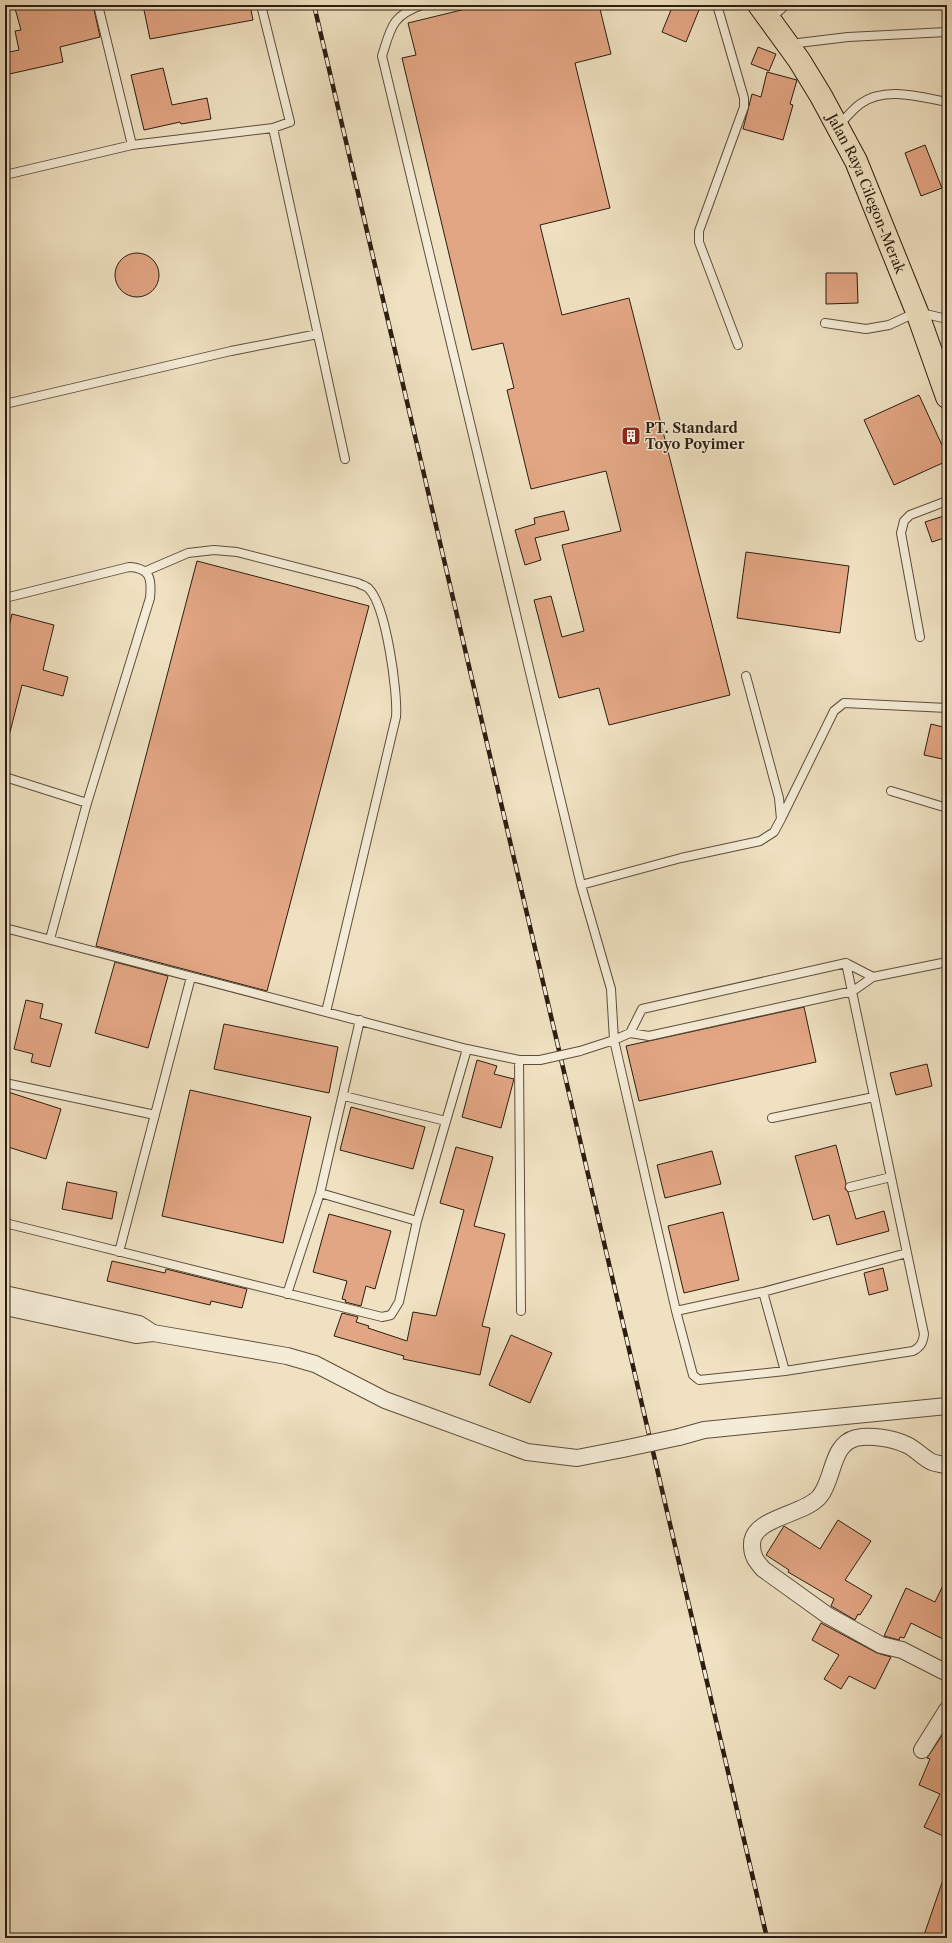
<svg xmlns="http://www.w3.org/2000/svg" width="952" height="1943" font-family="'Libre Caslon Text',serif">
	<style>
		.building { fill: #e3a684; stroke: #2b1d10 }
		.lines { fill: none; stroke-linecap: round; stroke-linejoin: round }
		.lane-casing { stroke: #5c4e3c; stroke-width: 10 }
		.street-casing { stroke: #5c4e3c; stroke-width: 18 }
		.highway-casing { stroke: #2b1d10; stroke-width: 24 }
		.lane { stroke: #f5ecd7; stroke-width: 8 }
		.street { stroke: #f5ecd7; stroke-width: 16 }
		.highway { stroke: #efe1c1; stroke-width: 22 }
		.rail-casing { stroke: #2b1d10; stroke-width: 4.5 }
		.rail { stroke: #f5ecd7; stroke-width: 3; stroke-dasharray: 9; stroke-linecap: butt }
		.lane-bridge-casing { stroke: #5c4e3c; stroke-width: 10; stroke-linecap: butt }
		.street-bridge-casing { stroke: #5c4e3c; stroke-width: 18; stroke-linecap: butt }
		.lane-bridge { stroke: #f5ecd7; stroke-width: 8 }
		.street-bridge { stroke: #f5ecd7; stroke-width: 16 }
		.labels { text-anchor: middle; dominant-baseline: central; stroke-width: 3; stroke-linejoin: round; paint-order: stroke }
		.street-label { font-size: 14px; fill: #2b1d10; stroke: #f5ecd7 }
		.poi-label { font-size: 14px; font-weight: bold; fill: #2b1d10; stroke: #f5ecd7; text-anchor: start }
	</style>
	<rect width="100%" height="100%" fill="#efe1c1"/>
	<filter id="stains"><feTurbulence type="fractalNoise" baseFrequency=".005" numOctaves="4"/><feColorMatrix values="0 0 0 0 .2 0 0 0 0 .09 0 0 0 0 .02 0 0 0 .5 -.17"/></filter>
	<radialGradient id="worn" r=".72"><stop offset=".6" stop-color="#630" stop-opacity="0"/><stop offset="1" stop-color="#630" stop-opacity=".3"/></radialGradient>
	<path class="building" d="M14 5H93L100 37 60 47 63 62 5 75V53L19 50 15 31 21 30Z
		M143 5H250L253 20 150 39Z
		M482 5H599L611 54 575 63 610 208 540 225 562 315 629 298 730 695 609 725 599 688 559 698 534 600 551 596 562 637 584 631 562 545 621 531 606 471 531 489 507 390 514 388 503 343 472 350 402 58 416 55 408 23Z
		M673 5H701L686 42 662 32Z
		M758 47 776 54 769 71 751 64Z
		M163 68 172 105 207 98 211 119 181 124 180 122 144 130 131 75Z
		M767 72 797 80 790 104 793 105 783 140 743 129 752 94 761 97Z
		M925 145 942 188 921 196 905 153Z
		M115 275a22 22 0 1 1 44 0a22 22 0 1 1-44 0Z
		M826 273H857L858 303 826 304Z
		M919 395 947 456V461L894 485 864 420Z
		M564 511 569 530 535 538 541 560 525 565 515 530 535 524 534 518Z
		M947 515V537L932 542 925 522Z
		M746 552 849 566 840 633 737 618Z
		M197 561 369 606 267 991 96 946Z
		M12 614 54 625 43 670 68 677 63 696 22 685 9 736 5 735V643Z
		M931 724 947 728V760L924 755Z
		M115 962 168 976 148 1048 95 1033Z
		M26 1000 43 1004 40 1018 62 1024 50 1067 31 1062 33 1054 14 1049Z
		M804 1007 816 1062 639 1101 626 1046Z
		M224 1024 338 1047 329 1093 214 1069Z
		M477 1060 497 1066 494 1074 514 1079 501 1128 462 1117Z
		M927 1064 932 1086 896 1095 890 1073Z
		M190 1090 311 1117 283 1243 162 1216Z
		M5 1091 61 1109 46 1159 5 1146Z
		M351 1107 425 1127 413 1169 340 1150Z
		M836 1145 846 1183 845 1189 848 1192 856 1219 884 1211 889 1231 837 1245 829 1215 813 1220 795 1156Z
		M456 1147 493 1157 474 1226 505 1234 482 1326 490 1328 480 1375 403 1359 404 1356 334 1336 342 1313 358 1317 356 1322 369 1326 368 1328 407 1341 413 1312 436 1316 464 1210 440 1203Z
		M712 1151 721 1184 665 1198 657 1165Z
		M67 1182 117 1192 112 1219 62 1209Z
		M723 1212 739 1280 684 1293 668 1226Z
		M329 1214 391 1231 375 1289 366 1286 361 1306 345 1302 346 1300 342 1299 347 1281 313 1272Z
		M112 1261 165 1273 166 1269 247 1289 242 1308 211 1301 210 1305 107 1281Z
		M883 1268 888 1290 869 1295 864 1273Z
		M511 1335 552 1353 530 1403 489 1385Z
		M838 1520 871 1541 845 1580 872 1596 860 1615 858 1614 855 1620 831 1606 834 1599 788 1572 789 1570 766 1555 784 1526 820 1549Z
		M947 1577V1641L911 1623 904 1638 900 1637 899 1640 884 1636 906 1588 935 1602Z
		M821 1623 877 1653 891 1657 875 1689 849 1676 841 1689 824 1679 839 1655 812 1640Z
		M947 1728V1827L943 1836 924 1827 940 1794 919 1785 930 1759 927 1758Z
		M944 1877H947V1930L944 1938H923Z"/>
	<g class="lines">
		<g class="lane-casing">
			<path id="lane" d="M98 5 132 145
				M261 5 290 122 273 128 345 459
				M422 5C391 16 391 28 382 56L581 885 611 989 614 1040 676 1311 693 1375 699 1380 785 1371 913 1351C921 1347 923 1342 924 1334L846 963
				M717 5 744 98V107L699 231V242L738 345
				M790 44 848 37 947 32
				M838 126C845 119 852 110 860 104 885 86 920 97 947 102
				M5 175 132 145 273 128
				M825 323 866 329 889 325 917 312 947 319
				M5 404 231 351 318 334
				M146 571 188 553 214 550 237 552 358 583C361 585 367 586 369 589 386 606 398 692 396 717L326 1012
				M5 598 129 567C150 568 152 578 150 598L87 803 50 939
				M920 637 901 533 904 521 910 515 947 501
				M5 777 87 803
				M891 791 947 808
				M781 819 834 711 844 703 947 708
				M581 885 681 858 760 841 774 832 781 819 779 798 746 676
				M5 928 467 1049 519 1060H540
				M630 1033 642 1009 846 963 873 977
				M580 1051 614 1040 630 1033 649 1036 853 991 873 977 947 962
				M519 1060 521 1311
				M5 1083 155 1115
				M344 1096 446 1121
				M772 1118 874 1097
				M850 1187 891 1177
				M320 1193 417 1221
				M5 1223 382 1317 391 1315 399 1302 417 1221 467 1049
				M119 1252 191 977
				M763 1292 785 1371
				M287 1294 320 1193 360 1020
				M676 1311 763 1292 907 1253"/>
		</g>
		<g class="street-casing">
			<path id="street" d="M767 16 780 5
				M5 1294 139 1324 153 1333
				M5 1307 136 1335 153 1333 287 1356 315 1364 385 1400 527 1452 577 1458 623 1449
				M679 1437 704 1430 947 1406
				M947 1466C942 1464 937 1464 932 1462 923 1458 916 1449 907 1445 892 1438 871 1435 856 1438 831 1444 834 1479 820 1496 806 1515 751 1517 752 1545 752 1556 756 1561 763 1569L827 1615 881 1645 902 1650 947 1673
				M922 1750 947 1710"/>
		</g>
		<g class="highway-casing">
			<g id="highway">
				<path id="s1" d="M759 5 799 60 821 96 856 161 917 312 947 397"/>
			</g>
		</g>
		<use href="#lane" class="lane"/>
		<use href="#street" class="street"/>
		<use href="#highway" class="highway"/>
		<g class="rail-casing">
			<path id="rail" d="M314 5 767 1938"/>
		</g>
		<use href="#rail" class="rail"/>
		<g class="lane-bridge-casing">
			<path id="lane-bridge" d="M540 1060 580 1051"/>
		</g>
		<g class="street-bridge-casing">
			<path id="street-bridge" d="M623 1449 679 1437"/>
		</g>
		<use href="#lane-bridge" class="lane-bridge"/>
		<use href="#street-bridge" class="street-bridge"/>
	</g>
	<defs>
		<g id="building-square" transform="scale(1)"><rect x="-9" y="-9" width="18" height="18" rx="4" fill="#8f2418" stroke="#f5ecd7"/><path d="M-4-6H4V6H1V3H-1V6H-4ZM-2.5-4.3h1.7v1.8h-1.7ZM.8-4.3h1.7v1.8H.8ZM-2.5-1h1.7V.8h-1.7ZM.8-1h1.7V.8H.8Z" fill="#fff"/></g>
	</defs>
	<g fill-rule="evenodd">
		<use href="#building-square" x="631" y="436"/>
	</g>
	<g class="labels">
		<g class="street-label">
			<text stroke="none"><textPath href="#s1" startOffset="218">Jalan Raya Cilegon-Merak</textPath></text>
		</g>
		<g class="poi-label">
			<text x="645" y="428">PT. Standard<tspan x="645" dy="16">Toyo Poyimer</tspan></text>
		</g>
	</g>
	<rect width="952" height="1943" fill="none" stroke="#efe1c1" stroke-width="20"/>
	<rect x="6" y="6" width="940" height="1931" fill="none" stroke="#2b1d10" stroke-width="2"/>
	<rect x="10" y="10" width="932" height="1923" fill="none" stroke="#2b1d10"/>
	<rect width="100%" height="100%" filter="url(#stains)"/>
	<rect width="100%" height="100%" fill="url(#worn)"/>
</svg>
